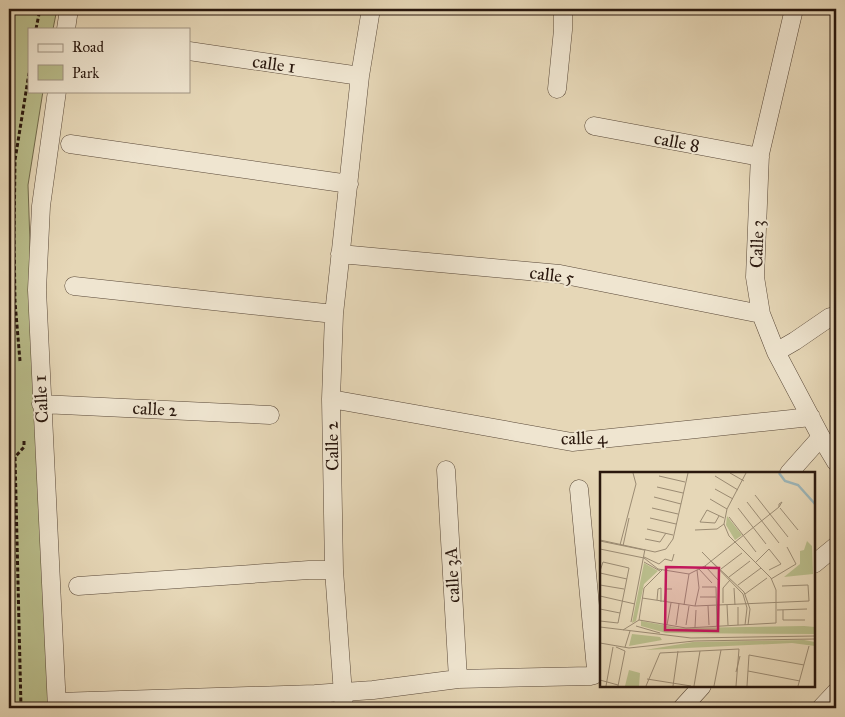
<svg xmlns="http://www.w3.org/2000/svg" width="845" height="717" font-family="'IM FELL Great Primer',serif">
	<style>
		.green { fill: #b9bd8b; stroke: #726a4c }
		.lines { fill: none; stroke-linecap: round; stroke-linejoin: round }
		.street-casing { stroke: #594838; stroke-width: 19 }
		.path { stroke: #2a180e; stroke-width: 3; stroke-dasharray: 4 2.5; stroke-linecap: butt }
		.street { stroke: #efe5d0; stroke-width: 18 }
		.labels { text-anchor: middle; dominant-baseline: central; stroke-width: 4; stroke-linejoin: round; paint-order: stroke }
		.street-label { font-size: 18px; fill: #2a180e; stroke: #efe5d0 }
		.inset-river { fill: none; stroke: #9cb6ba; stroke-width: 2.5 }
		.inset-road { fill: none; stroke: #9b8b73; stroke-width: 1 }
		.view { fill: #c2185b; fill-opacity: 0.15; stroke: #c2185b; stroke-width: 2.5 }
		.inset-edge { fill: none; stroke: #2a180e; stroke-width: 2.5 }
	</style>
	<rect width="100%" height="100%" fill="#e6d7b7"/>
	<filter id="stains"><feTurbulence type="fractalNoise" baseFrequency=".004" numOctaves="4"/><feColorMatrix values="0 0 0 0 .2 0 0 0 0 .09 0 0 0 0 .02 0 0 0 .5 -.17"/></filter>
	<radialGradient id="worn" r=".72"><stop offset=".6" stop-color="#630" stop-opacity="0"/><stop offset="1" stop-color="#630" stop-opacity=".3"/></radialGradient>
	<path class="green" d="M9 9H57L53 29H29V91H43L28 185 36 418 50 708H9Z"/>
	<g class="lines">
		<g class="street-casing">
			<path id="street" d="M794 9 760 154 755 277 761 314 776 352 821 437 836 462
				M66 29 69 9
				M189 51 360 76
				M557 89 563 30V10L562 9
				M594 126 760 157
				M70 144 349 184
				M340 254 560 274 761 314
				M74 286 334 314
				M776 352 795 341 830 317
				M331 399 572 442 811 417
				M41 404 270 415
				M446 470 458 679
				M789 473 821 437
				M814 564 836 546
				M78 586 309 570H334
				M57 702 315 694 373 690 458 679 590 676 594 675 596 669 579 489
				M57 708 37 290 41 206 57 91
				M344 708 334 570 331 399 334 314 360 76 371 9
				M682 708 702 686
				M821 708 836 692"/>
		</g>
		<path class="path" d="M36 29 40 9
			M20 361 15 302 14 238 15 160 29 73
			M9 456 15 457
			M21 708 15 457 24 447V440"/>
		<use href="#street" class="street"/>
	</g>
	<g class="labels">
		<g class="street-label">
			<text transform="translate(274 64) rotate(8)">calle 1</text>
			<text transform="translate(677 142) rotate(11)">calle 8</text>
			<text transform="translate(757 244) rotate(-88)">Calle 3</text>
			<text transform="translate(552 275) rotate(7)">calle 5</text>
			<text transform="translate(41 399) rotate(-93)">Calle 1</text>
			<text transform="translate(155 409) rotate(3)">calle 2</text>
			<text transform="translate(584 438) rotate(-1)">calle 4</text>
			<text transform="translate(332 446) rotate(-91)">Calle 2</text>
			<text transform="translate(452 575) rotate(-93)">calle 3A</text>
		</g>
	</g>
	<g transform="translate(600 472)">
		<rect width="215" height="215" fill="#e6d7b7"/>
		<path d="M127 44 142 63 135 68 126 53ZM207 69 212 74 213 102 184 105 200 92V79L204 78ZM44 91 58 99 44 112 36 149 32 151ZM41 149 79 156 204 154 215 155V162L66 161 41 154ZM32 162 60 165 62 168 29 174ZM204 168 215 170V174L192 171 45 178 93 170ZM29 198 40 201 39 214H25Z" fill="#b9bd8b"/>
		<path class="inset-river" d="M179 1 185 9 198 13 215 32"/>
		<path class="inset-road" d="M130 1 144 9M59 4 85 10M115 4 138 18M57 15 83 21M115 17 133 27M155 23 188 65M54 25 81 32M110 27 127 37M147 30 179 71M52 36 78 42M138 36 166 72M180 36 198 58M119 44 115 51 100 50 107 38 124 46M129 45 156 80M50 46 76 52M47 57 73 63M95 58 117 57 124 52M45 67 60 70 66 61M0 68 55 80 66 77 73 67 88 1M0 69 44 78M20 73 36 12 33 1M23 74 29 46M0 77 44 86 58 97 89 102 105 94 179 35 182 30 179 32V35M102 80 143 122 147 136 145 153M44 85 59 92 65 87 72 89 74 82M111 89 144 120 150 137 148 153M44 90 60 99M156 90 169 77 181 92 169 98M105 94 119 109M99 97 112 111M121 97 142 81M62 98 44 116 39 148 86 156 176 151V118L171 106 129 64 124 52 127 37 146 1M0 99 3 90 29 96 18 151 0 149M0 101 27 107M129 105 150 89M171 107 196 92 187 75M0 113 24 117M138 113 161 96M102 115H116L117 154M134 116 135 133M145 122 167 106M0 124 35 132M100 125H116M42 126 95 134 209 129 208 113 182 114M57 128 58 117 61 116V130M64 130 66 117H72M123 131V116L130 108M84 133 89 102M127 133 128 153M95 134 99 116 97 98M108 134 109 153M138 135V153M0 137 20 141M177 138 207 137M183 138V148H205M31 150 45 77M67 153 71 131M76 153 79 132M86 153 89 134M36 154 60 161M0 155 91 166 215 164M95 155 96 138M23 158 39 148M0 171 29 176 94 169 215 167M16 175 25 179 18 214M25 175 30 159M148 199 200 209M136 200 140 184M47 207 91 214M0 208 18 213M6 214 13 175M46 214 60 181 139 177 136 214M73 214 78 179M94 214 100 179M114 214 121 178M147 214 149 183 204 193M198 214 209 174"/>
		<path class="view" d="M66 95 119 96 118 159 65 158Z"/>
		<rect width="215" height="215" class="inset-edge"/>
	</g>
	<rect width="845" height="717" fill="none" stroke="#e6d7b7" stroke-width="30"/>
	<rect x="10" y="10" width="825" height="697" fill="none" stroke="#2a180e" stroke-width="2.5"/>
	<rect x="15" y="15" width="815" height="687" fill="none" stroke="#2a180e"/>
	<rect x="28" y="28" width="162" height="65" fill="#efe5d0" stroke="#a09382"/>
	<rect x="38" y="44" width="25" height="8" fill="#efe5d0" stroke="#a09382"/>
	<text x="72" y="52" font-size="15" fill="#2a180e">Road</text>
	<rect x="38" y="65" width="25" height="15" fill="#b9bd8b" stroke="#a09382"/>
	<text x="72" y="78" font-size="15" fill="#2a180e">Park</text>
	<rect width="100%" height="100%" filter="url(#stains)"/>
	<rect width="100%" height="100%" fill="url(#worn)"/>
</svg>
